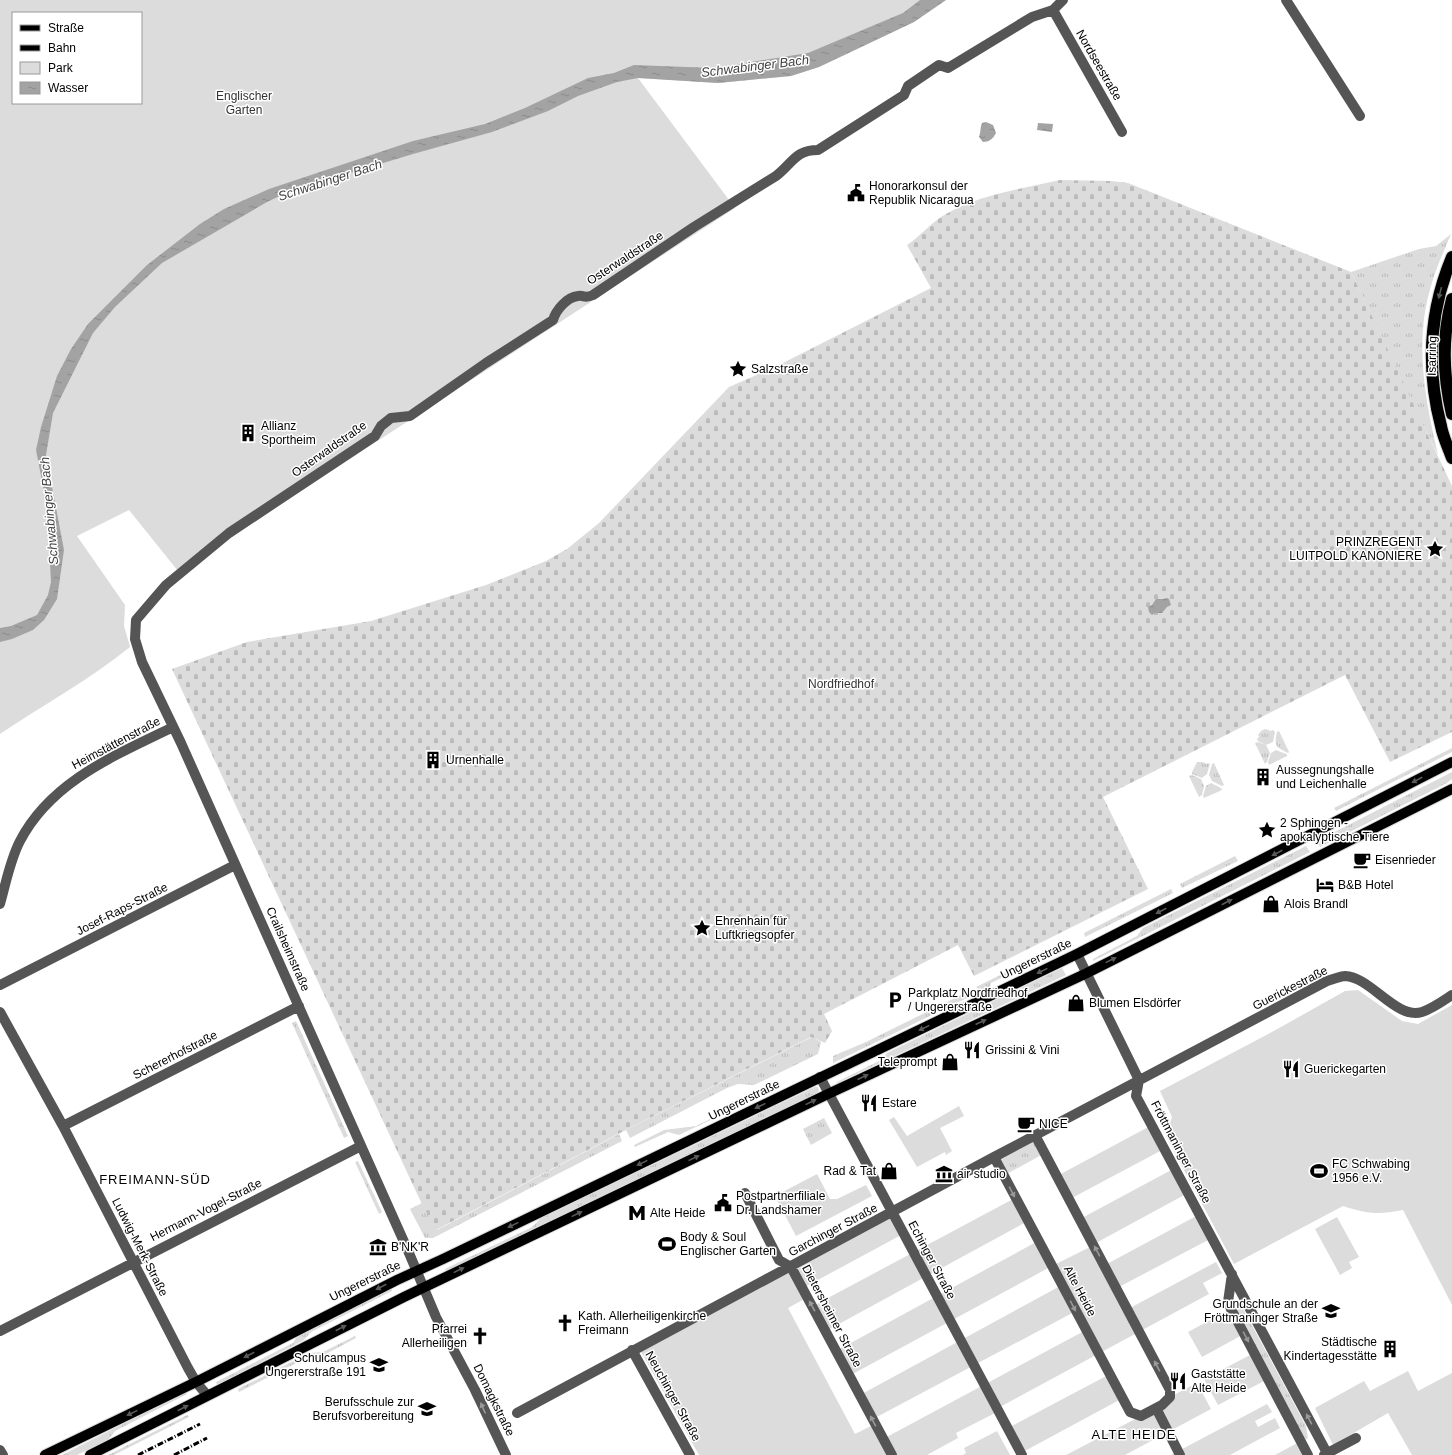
<svg xmlns="http://www.w3.org/2000/svg" width="1452" height="1455" font-family="Helvetica,sans-serif">
	<style>
		.grass { fill: url(#grass-tufts) }
		.cemetery { fill: url(#cemetery-stones) }
		.green { fill: #dcdcdc; fill-rule: evenodd }
		.water { fill: url(#water-ripples) }
		.lines { fill: none; stroke-linecap: round; stroke-linejoin: round }
		.major-casing { stroke: #dbdbdb; stroke-width: 12 }
		.highway-casing { stroke: #dbdbdb; stroke-width: 14 }
		.minor { stroke: #555; stroke-width: 10 }
		.major { stroke: #000; stroke-width: 10 }
		.highway { stroke: #000; stroke-width: 12 }
		.rail { stroke: #000; stroke-width: 3; stroke-dasharray: 6 2 1 2; stroke-linecap: butt }
		.oneway { fill: #595959 }
		.oneway2 { fill: #999 }
		.labels { text-anchor: middle; dominant-baseline: central; stroke-width: 3; stroke-linejoin: round; paint-order: stroke }
		.street-label { font-size: 12px; fill: #000; stroke: #fff }
		.park-label { font-size: 12px; fill: #333; stroke: #fff }
		.poi-label { font-size: 12px; fill: #000; stroke: #fff; text-anchor: start }
		.water-label { font-size: 13px; font-style: italic; fill: #444; stroke: #fff }
		.neighbourhood-label { font-size: 13px; letter-spacing: 1px; fill: #000; stroke: #fff }
	</style>
	<defs>
		<pattern id="grass-tufts" width="24" height="20" patternUnits="userSpaceOnUse"><rect width="24" height="20" fill="#dcdcdc"/><path d="M3 7l-1-3M5 7V3M7 7l1-3M15 17l-1-3M17 17v-4M19 17l1-3" fill="none" stroke="#bbb"/></pattern>
		<pattern id="cemetery-stones" width="16" height="16" patternUnits="userSpaceOnUse"><rect width="16" height="16" fill="#dcdcdc"/><path d="M2 7V4a2 2 0 0 1 4 0v3zM10 15v-3a2 2 0 0 1 4 0v3z" fill="#bbb"/></pattern>
		<pattern id="water-ripples" width="26" height="14" patternUnits="userSpaceOnUse"><rect width="26" height="14" fill="#a3a3a3"/><path d="M2 4q2-2 4 0t4 0M15 11q2-2 4 0t4 0" fill="none" stroke="#8b8b8b"/></pattern>
	</defs>
	<rect width="100%" height="100%" fill="#fff"/>
	<path class="grass" d="M1451 234C1444 251 1436 268 1431 286 1414 342 1425 399 1438 455L1411 401 1351 272 1419 249 1436 246Z
		M1265 729 1271 731 1273 730 1275 732 1273 742 1266 745 1258 741 1257 739 1259 737 1258 735 1261 731Z
		M1279 731 1289 752 1288 753C1275 747 1274 746 1277 732Z
		M1258 742 1266 745 1270 753 1267 762 1265 764 1255 743Z
		M1452 748V752L1336 811 1334 808Z
		M1276 750 1286 754 1287 756 1269 765 1268 762 1271 753Z
		M1197 762H1203L1206 764 1208 763 1210 764 1207 774 1202 778 1192 774V772Z
		M1214 763 1224 785 1222 786 1212 781 1209 775 1212 764Z
		M1452 772V779L1447 783 1320 847 1317 841Z
		M1192 775 1201 779 1204 786 1202 795 1199 797 1189 776Z
		M1211 783 1221 788 1222 790 1204 798 1203 796 1206 786Z
		M1306 846 1310 852 1093 961V959L1137 936 1143 928Z
		M1235 856 1238 861 1182 888 1180 884Z
		M1171 889 1173 893 1085 937 1084 933Z
		M1053 949 1055 952 991 983 990 987 980 990 976 987Z
		M1062 968 1066 975 837 1083V1082L881 1060 887 1053Z
		M965 993 971 996 833 1063V1056L866 1042Z
		M296 1021 348 1136 344 1138 292 1023Z
		M812 1037 821 1042 818 1054 754 1085 738 1084 727 1088 630 1138 626 1130Z
		M815 1087H818L819 1090 817 1094 446 1271 445 1269 532 1227 541 1218Z
		M748 1100V1102L679 1135 668 1132 635 1147 634 1145 664 1130 696 1126Z
		M824 1118 832 1133 811 1145 803 1129Z
		M619 1134 622 1141 433 1238H425L410 1209 422 1203 437 1230Z
		M1035 1135 1045 1153 1003 1176 994 1157Z
		M358 1161 382 1212 379 1214 355 1162Z
		M391 1287 392 1291 311 1332 304 1340 217 1385 216 1382 293 1343 298 1335Z
		M1239 1301 1306 1426 1308 1438 1305 1440 1232 1305Z
		M355 1336 356 1338 324 1355 310 1356 239 1392 238 1389 309 1353 323 1352Z
		M186 1392 187 1394 115 1431 108 1440 77 1455H62Z
		M187 1415 189 1417 114 1455H108Z"/>
	<path class="cemetery" d="M1060 180 1111 181 1128 183 1351 272 1452 486V732L1390 762 1345 675 1103 797 1148 889 974 976 958 945 824 1014 832 1031 825 1043 811 1037 622 1132 436 1230 420 1200 172 669 247 642 371 621 486 585 546 561 567 549 599 523 729 387 777 366 931 288 907 245C921 236 931 222 946 214 981 194 1021 189 1060 180Z"/>
	<path class="green" d="M0 0H946L914 22 819 67 791 76 718 83 638 78 735 208 178 571 129 510 77 536 125 605 124 626 130 647C89 680 43 705 0 734ZM13 13H141V103H13Z
		M1358 990 1402 1021 1418 1024 1452 1005V1305L1403 1210C1378 1215 1367 1214 1343 1206L1234 1264 1166 1136 1172 1117 1160 1091 1272 1032 1345 991Z
		M959 1106 964 1116 940 1128 952 1151 946 1155 945 1152 917 1167 889 1120 894 1117 907 1136Z
		M1152 1125 1164 1149 1070 1199 1057 1176Z
		M1175 1168 1188 1193 1094 1244 1105 1265 1200 1214 1212 1238 1117 1288 1128 1309 1216 1262 1222 1273 1203 1283 1209 1294 998 1408 999 1411 956 1433 958 1438 927 1455H699L640 1350 892 1212 903 1234 803 1288 808 1297 788 1308 855 1434 873 1425 883 1439 1086 1330 1076 1311 873 1419 860 1395 1062 1285 1052 1266 849 1376 836 1351 1038 1241 1052 1266 1094 1245 1080 1219Z
		M817 1174 830 1199H837L866 1185 872 1196 796 1236 775 1196Z
		M1015 1198 1028 1221 826 1331 813 1306Z
		M1337 1217 1359 1257 1349 1262 1352 1268 1340 1275 1315 1229Z
		M1231 1309 1244 1334 1202 1357 1188 1332Z
		M1254 1353 1268 1379 1218 1405 1204 1379Z
		M1408 1371 1418 1391 1452 1373V1455H1412L1388 1413 1333 1445 1315 1408 1364 1381 1370 1391Z
		M1110 1374 1123 1398 1021 1453 1008 1428Z
		M1197 1383 1211 1409 1125 1455H1066L1162 1405 1170 1397Z
		M1267 1404 1272 1412 1255 1421 1258 1427 1275 1418 1280 1428 1230 1455H1171Z
		M997 1431 1010 1455H963L966 1453 964 1448Z
		M1301 1441 1308 1455H1275Z"/>
	<path class="water" d="M920 0H946L914 22 819 67 791 76 718 83 638 78 617 82 578 96 548 111 492 132 413 154 288 192 267 202 162 263 115 307 93 333 53 413 46 455 64 550 57 599 44 620 33 630 12 639 0 642V628L11 626 37 615 48 595 51 582 47 507 36 450 41 427 57 376 71 349 88 324 147 265 200 224 224 209 269 189 413 141 485 124 525 108 588 78 614 73 634 65 713 68 808 53 903 13Z
		M986 122 993 125 996 133C993 139 989 142 983 142L979 137C981 132 980 127 982 123Z
		M1038 123 1053 124 1052 132 1037 130Z
		M1167 598 1169 599 1171 605 1167 607 1162 613H1155L1152 615 1149 612 1148 607 1152 605 1156 599H1163Z"/>
	<g class="lines">
		<g class="major-casing">
			<path id="major" d="M45 1455 196 1382 397 1280 443 1259 1077 954 1452 762
				M90 1455 404 1297 828 1094 1087 973 1452 789"/>
		</g>
		<g class="highway-casing">
			<path id="highway" d="M1452 257C1429 312 1426 368 1441 426 1443 437 1448 447 1452 458
				M1452 299C1442 336 1443 376 1452 414"/>
		</g>
		<path class="minor" d="M1286 0 1360 116
			M1053 10 1122 132
			M0 904C6 883 10 860 20 841 51 781 116 755 173 727
			M1077 954 1139 1080 1136 1096 1327 1453
			M0 985 235 865
			M0 1012 63 1126 188 1368 196 1382 207 1395
			M820 1077 1022 1455
			M63 1126 299 1006
			M994 1157 1130 1412 1141 1416 1162 1405 1170 1397V1390L1035 1135
			M745 1193 779 1260 791 1267 892 1455
			M1232 1274 1228 1302 1231 1309 1308 1455
			M0 1331 361 1146
			M632 1350 690 1455
			M1156 1408 1180 1455
			M517 1413 994 1157 1327 981C1332 980 1340 976 1345 976 1371 977 1396 1020 1422 1012 1432 1009 1443 1001 1452 995
			M0 1450 3 1455
			M506 1455 475 1390 436 1317 409 1253 181 743 142 662 135 639 136 620 166 585 229 533 375 436 381 426 391 418 410 416 486 363 553 320C556 310 567 297 578 296 585 295 584 299 593 295L694 227 776 176C793 163 795 150 818 150L904 95 908 86 939 65 948 68 1032 17 1053 10 1063 0
			M1324 1455 1356 1438"/>
		<use href="#major" class="major"/>
		<use href="#highway" class="highway"/>
		<path class="rail" d="M138 1455 200 1424
			M174 1455 207 1438"/>
	</g>
	<defs><path id="oneway-solid" d="M-6-.8H1V-3.2L6.5 0L1 3.2V.8H-6Z"/></defs>
	<g class="oneway">
		<use href="#oneway-solid" transform="translate(1440 293) rotate(104)"/>
		<use href="#oneway-solid" transform="translate(1417 780) rotate(153)"/>
		<use href="#oneway-solid" transform="translate(1277 853) rotate(153)"/>
		<use href="#oneway-solid" transform="translate(1227 902) rotate(-27)"/>
		<use href="#oneway-solid" transform="translate(1161 911) rotate(153)"/>
		<use href="#oneway-solid" transform="translate(1111 960) rotate(-26)"/>
		<use href="#oneway-solid" transform="translate(1042 971) rotate(154)"/>
		<use href="#oneway-solid" transform="translate(981 1022) rotate(-25)"/>
		<use href="#oneway-solid" transform="translate(924 1028) rotate(154)"/>
		<use href="#oneway-solid" transform="translate(863 1077) rotate(-25)"/>
		<use href="#oneway-solid" transform="translate(811 1102) rotate(-26)"/>
		<use href="#oneway-solid" transform="translate(760 1106) rotate(154)"/>
		<use href="#oneway-solid" transform="translate(694 1158) rotate(-26)"/>
		<use href="#oneway-solid" transform="translate(642 1163) rotate(154)"/>
		<use href="#oneway-solid" transform="translate(577 1214) rotate(-26)"/>
		<use href="#oneway-solid" transform="translate(513 1225) rotate(154)"/>
		<use href="#oneway-solid" transform="translate(459 1270) rotate(-26)"/>
		<use href="#oneway-solid" transform="translate(381 1287) rotate(153)"/>
		<use href="#oneway-solid" transform="translate(341 1328) rotate(-27)"/>
		<use href="#oneway-solid" transform="translate(249 1355) rotate(153)"/>
		<use href="#oneway-solid" transform="translate(183 1408) rotate(-27)"/>
		<use href="#oneway-solid" transform="translate(132 1413) rotate(154)"/>
	</g>
	<g class="oneway2">
		<use href="#oneway-solid" transform="translate(1012 1192) rotate(62)"/>
		<use href="#oneway-solid" transform="translate(1097 1251) rotate(-118)"/>
		<use href="#oneway-solid" transform="translate(812 1306) rotate(-119)"/>
		<use href="#oneway-solid" transform="translate(1073 1306) rotate(62)"/>
		<use href="#oneway-solid" transform="translate(1246 1337) rotate(62)"/>
		<use href="#oneway-solid" transform="translate(1157 1366) rotate(-118)"/>
		<use href="#oneway-solid" transform="translate(483 1408) rotate(-114)"/>
		<use href="#oneway-solid" transform="translate(1309 1419) rotate(-118)"/>
		<use href="#oneway-solid" transform="translate(873 1421) rotate(-118)"/>
	</g>
	<defs>
		<g id="civic-bare" transform="scale(1.38)"><path d="M-.6-6.5H3V-4.5H.6V-3L4-1V1h2V6H-6V1h2V-1L-.6-3ZM-1.2 2.5V6h2.4V2.5Z" fill="#000" stroke="#fff" stroke-width="2.5" paint-order="stroke"/></g>
		<g id="sight-bare" transform="scale(1.38)"><path d="M0-6L1.8-2.2L6-1.7L2.9 1.2L3.7 5.4L0 3.3L-3.7 5.4L-2.9 1.2L-6-1.7L-1.8-2.2Z" fill="#000" stroke="#fff" stroke-width="2.5" paint-order="stroke"/></g>
		<g id="building-bare" transform="scale(1.38)"><path d="M-4-6H4V6H1V3H-1V6H-4ZM-2.5-4.3h1.7v1.8h-1.7ZM.8-4.3h1.7v1.8H.8ZM-2.5-1h1.7V.8h-1.7ZM.8-1h1.7V.8H.8Z" fill="#000" stroke="#fff" stroke-width="2.5" paint-order="stroke"/></g>
		<g id="cafe-bare" transform="scale(1.38)"><path d="M-5.5-4.5H6V0H3Q3 3.5 0 3.5H-2.5Q-5.5 3.5-5.5 0ZM3-3.2v2h1.7v-2ZM-6 4.5H4V6H-6Z" fill="#000" stroke="#fff" stroke-width="2.5" paint-order="stroke"/></g>
		<g id="hotel-bare" transform="scale(1.38)"><path d="M-6-4.5h1.5V1H6V5H4.5V3h-9V5H-6ZM-4 0a1.8 1.8 0 1 1 3.6 0ZM.5 0V-2.5h3Q6-2.5 6 0Z" fill="#000" stroke="#fff" stroke-width="2.5" paint-order="stroke"/></g>
		<g id="shop-bare" transform="scale(1.38)"><path d="M-5-2.5h2.3a2.7 3.5 0 0 1 5.4 0H5L5.5 6h-11ZM-1.5-2.5h3a1.5 2.3 0 0 0-3 0Z" fill="#000" stroke="#fff" stroke-width="2.5" paint-order="stroke"/></g>
		<g id="parking-bare" transform="scale(1.38)"><path d="M-3.5-5.5H1a3.5 3.5 0 0 1 0 7H-1V5.5H-3.5ZM-1-3.4V-.6H.8a1.4 1.4 0 0 0 0-2.8Z" fill="#000" stroke="#fff" stroke-width="2.5" paint-order="stroke"/></g>
		<g id="restaurant-bare" transform="scale(1.38)"><path d="M-5-6h1v4h1v-4h1v4h1v-4h1v5L-1.5 .5V6h-2V.5L-5-1ZM5-6V6H3V1.5H1.5Q1.5-4 5-6Z" fill="#000" stroke="#fff" stroke-width="2.5" paint-order="stroke"/></g>
		<g id="stadium-bare" transform="scale(1.38)"><path d="M0-5a6.5 5 0 1 0 0 10a6.5 5 0 1 0 0-10ZM-3.5-1.8h7v3.6h-7Z" fill="#000" stroke="#fff" stroke-width="2.5" paint-order="stroke"/></g>
		<g id="museum-bare" transform="scale(1.38)"><path d="M0-6L6-3V-2H-6V-3ZM-5-1h2V3h-2ZM-1-1h2V3h-2ZM3-1h2V3H3ZM-6 4H6V6H-6Z" fill="#000" stroke="#fff" stroke-width="2.5" paint-order="stroke"/></g>
		<g id="metro-bare" transform="scale(1.38)"><path d="M-5.5 5V-5H-3L0 0L3-5H5.5V5H3V-.5L0 4L-3-.5V5Z" fill="#000" stroke="#fff" stroke-width="2.5" paint-order="stroke"/></g>
		<g id="school-bare" transform="scale(1.38)"><path d="M0-5L7-2L0 1L-7-2ZM-4 1L0 2.5L4 1V4Q0 6-4 4Z" fill="#000" stroke="#fff" stroke-width="2.5" paint-order="stroke"/></g>
		<g id="church-bare" transform="scale(1.38)"><path d="M-1.2-6h2.4v3.5h3.3v2.4h-3.3V6h-2.4V-.1h-3.3v-2.4h3.3Z" fill="#000" stroke="#fff" stroke-width="2.5" paint-order="stroke"/></g>
	</defs>
	<g fill-rule="evenodd">
		<use href="#civic-bare" x="856" y="193"/>
		<use href="#sight-bare" x="738" y="369"/>
		<use href="#building-bare" x="248" y="433"/>
		<use href="#sight-bare" x="1435" y="549"/>
		<use href="#building-bare" x="433" y="760"/>
		<use href="#building-bare" x="1263" y="777"/>
		<use href="#sight-bare" x="1267" y="830"/>
		<use href="#cafe-bare" x="1362" y="860"/>
		<use href="#hotel-bare" x="1325" y="885"/>
		<use href="#shop-bare" x="1271" y="904"/>
		<use href="#sight-bare" x="702" y="928"/>
		<use href="#parking-bare" x="895" y="1000"/>
		<use href="#shop-bare" x="1076" y="1003"/>
		<use href="#restaurant-bare" x="972" y="1050"/>
		<use href="#shop-bare" x="950" y="1062"/>
		<use href="#restaurant-bare" x="1291" y="1069"/>
		<use href="#restaurant-bare" x="869" y="1103"/>
		<use href="#cafe-bare" x="1026" y="1124"/>
		<use href="#shop-bare" x="889" y="1171"/>
		<use href="#stadium-bare" x="1319" y="1171"/>
		<use href="#museum-bare" x="944" y="1174"/>
		<use href="#civic-bare" x="723" y="1203"/>
		<use href="#metro-bare" x="637" y="1213"/>
		<use href="#stadium-bare" x="667" y="1244"/>
		<use href="#museum-bare" x="378" y="1247"/>
		<use href="#school-bare" x="1331" y="1311"/>
		<use href="#church-bare" x="565" y="1323"/>
		<use href="#church-bare" x="480" y="1336"/>
		<use href="#building-bare" x="1390" y="1349"/>
		<use href="#school-bare" x="379" y="1365"/>
		<use href="#restaurant-bare" x="1178" y="1381"/>
		<use href="#school-bare" x="427" y="1409"/>
	</g>
	<g class="labels">
		<g class="street-label">
			<text transform="translate(1099 65) rotate(60)">Nordseestraße</text>
			<text transform="translate(625 258) rotate(-33)">Osterwaldstraße</text>
			<text transform="translate(1432 356) rotate(-89)">Isarring</text>
			<text transform="translate(329 449) rotate(-35)">Osterwaldstraße</text>
			<text transform="translate(116 743) rotate(-28)">Heimstättenstraße</text>
			<text transform="translate(122 909) rotate(-27)">Josef-Raps-Straße</text>
			<text transform="translate(288 949) rotate(66)">Crailsheimstraße</text>
			<text transform="translate(1036 959) rotate(-26)">Ungererstraße</text>
			<text transform="translate(1290 988) rotate(-27)">Guerickestraße</text>
			<text transform="translate(175 1055) rotate(-27)">Schererhofstraße</text>
			<text transform="translate(744 1100) rotate(-26)">Ungererstraße</text>
			<text transform="translate(1181 1152) rotate(62)">Fröttmaninger Straße</text>
			<text transform="translate(206 1210) rotate(-27)">Hermann-Vogel-Straße</text>
			<text transform="translate(833 1230) rotate(-28)">Garchinger Straße</text>
			<text transform="translate(140 1247) rotate(63)">Ludwig-Merk-Straße</text>
			<text transform="translate(932 1260) rotate(62)">Echinger Straße</text>
			<text transform="translate(365 1281) rotate(-26)">Ungererstraße</text>
			<text transform="translate(1080 1291) rotate(62)">Alte Heide</text>
			<text transform="translate(832 1316) rotate(62)">Dietersheimer Straße</text>
			<text transform="translate(673 1396) rotate(61)">Neuchinger Straße</text>
			<text transform="translate(494 1400) rotate(64)">Domagkstraße</text>
		</g>
		<g class="park-label">
			<text x="244" y="96">Englischer<tspan x="244" dy="14">Garten</tspan></text>
			<text x="841" y="684">Nordfriedhof</text>
		</g>
		<g class="poi-label">
			<text x="869" y="186">Honorarkonsul der<tspan x="869" dy="14">Republik Nicaragua</tspan></text>
			<text x="751" y="369">Salzstraße</text>
			<text x="261" y="426">Allianz<tspan x="261" dy="14">Sportheim</tspan></text>
			<text x="1422" y="542" text-anchor="end">PRINZREGENT<tspan x="1422" dy="14">LUITPOLD KANONIERE</tspan></text>
			<text x="446" y="760">Urnenhalle</text>
			<text x="1276" y="770">Aussegnungshalle<tspan x="1276" dy="14">und Leichenhalle</tspan></text>
			<text x="1280" y="823">2 Sphingen -<tspan x="1280" dy="14">apokalyptische Tiere</tspan></text>
			<text x="1375" y="860">Eisenrieder</text>
			<text x="1338" y="885">B&amp;B Hotel</text>
			<text x="1284" y="904">Alois Brandl</text>
			<text x="715" y="921">Ehrenhain für<tspan x="715" dy="14">Luftkriegsopfer</tspan></text>
			<text x="908" y="993">Parkplatz Nordfriedhof<tspan x="908" dy="14">/ Ungererstraße</tspan></text>
			<text x="1089" y="1003">Blumen Elsdörfer</text>
			<text x="985" y="1050">Grissini &amp; Vini</text>
			<text x="937" y="1062" text-anchor="end">Teleprompt</text>
			<text x="1304" y="1069">Guerickegarten</text>
			<text x="882" y="1103">Estare</text>
			<text x="1039" y="1124">NICE</text>
			<text x="1332" y="1164">FC Schwabing<tspan x="1332" dy="14">1956 e.V.</tspan></text>
			<text x="876" y="1171" text-anchor="end">Rad &amp; Tat</text>
			<text x="957" y="1174">air studio</text>
			<text x="736" y="1196">Postpartnerfiliale<tspan x="736" dy="14">Dr. Landshamer</tspan></text>
			<text x="650" y="1213">Alte Heide</text>
			<text x="680" y="1237">Body &amp; Soul<tspan x="680" dy="14">Englischer Garten</tspan></text>
			<text x="391" y="1247">B'NK'R</text>
			<text x="1318" y="1304" text-anchor="end">Grundschule an der<tspan x="1318" dy="14">Fröttmaninger Straße</tspan></text>
			<text x="578" y="1316">Kath. Allerheiligenkirche<tspan x="578" dy="14">Freimann</tspan></text>
			<text x="467" y="1329" text-anchor="end">Pfarrei<tspan x="467" dy="14">Allerheiligen</tspan></text>
			<text x="1377" y="1342" text-anchor="end">Städtische<tspan x="1377" dy="14">Kindertagesstätte</tspan></text>
			<text x="366" y="1358" text-anchor="end">Schulcampus<tspan x="366" dy="14">Ungererstraße 191</tspan></text>
			<text x="1191" y="1374">Gaststätte<tspan x="1191" dy="14">Alte Heide</tspan></text>
			<text x="414" y="1402" text-anchor="end">Berufsschule zur<tspan x="414" dy="14">Berufsvorbereitung</tspan></text>
		</g>
		<g class="water-label">
			<text transform="translate(755 66) rotate(-7)">Schwabinger Bach</text>
			<text transform="translate(330 180) rotate(-18)">Schwabinger Bach</text>
			<text transform="translate(49 511) rotate(-95)">Schwabinger Bach</text>
		</g>
		<g class="neighbourhood-label">
			<text x="155" y="1179">FREIMANN-SÜD</text>
			<text x="1134" y="1434">ALTE HEIDE</text>
		</g>
	</g>
	<rect x="12" y="12" width="130" height="92" fill="#ffffff" stroke="#999999"/>
	<rect x="20" y="25" width="20" height="6" fill="#000000" stroke="#999999"/>
	<text x="48" y="32" font-size="12" fill="#000000">Straße</text>
	<rect x="20" y="45" width="20" height="6" fill="#000000" stroke="#999999"/>
	<text x="48" y="52" font-size="12" fill="#000000">Bahn</text>
	<rect x="20" y="62" width="20" height="12" fill="#dcdcdc" stroke="#999999"/>
	<text x="48" y="72" font-size="12" fill="#000000">Park</text>
	<rect x="20" y="82" width="20" height="12" fill="url(#water-ripples)" stroke="#999999"/>
	<text x="48" y="92" font-size="12" fill="#000000">Wasser</text>
</svg>
